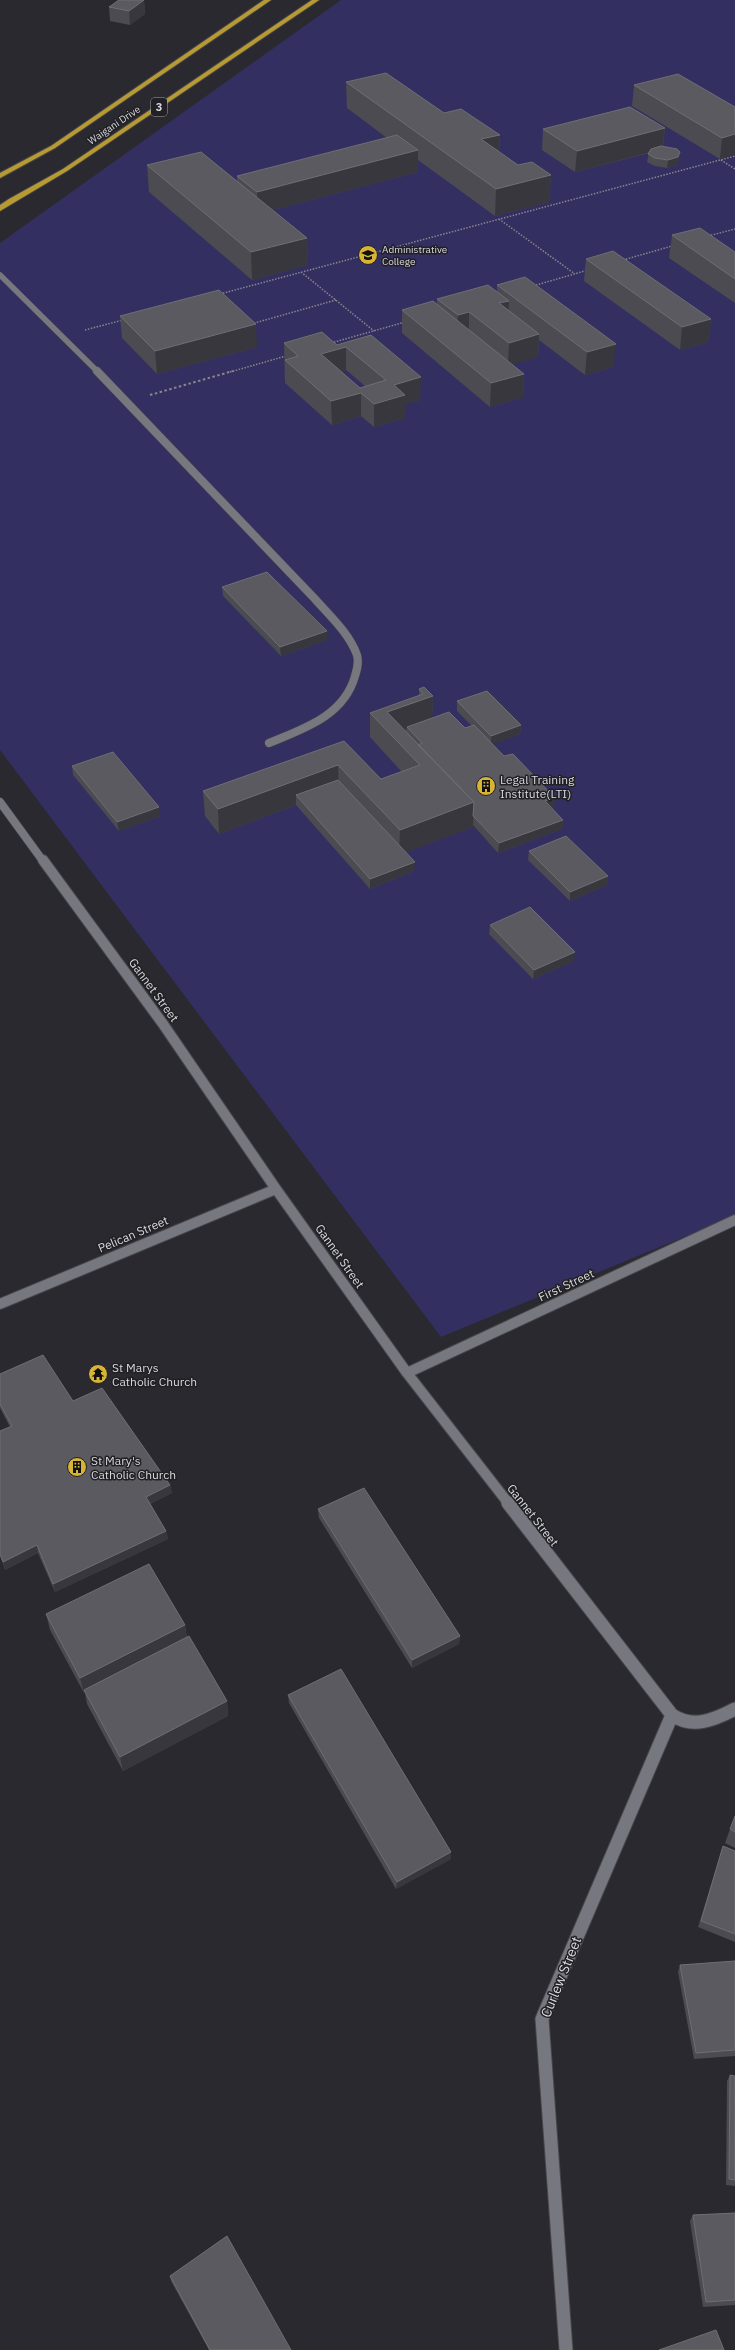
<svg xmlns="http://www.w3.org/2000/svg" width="735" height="2350" font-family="'IBM Plex Sans',sans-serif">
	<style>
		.green { fill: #342f61 }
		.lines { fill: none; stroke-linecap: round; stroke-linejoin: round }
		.minor-far3-casing { stroke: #46464a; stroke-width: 6 }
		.minor-far2-casing { stroke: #46464a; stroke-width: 9 }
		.minor-far1-casing { stroke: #46464a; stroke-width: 12 }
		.minor-casing { stroke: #46464a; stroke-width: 15 }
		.highway-casing { stroke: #46464a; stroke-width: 2 }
		.path-far1 { stroke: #86868b; stroke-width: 1.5; stroke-dasharray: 1.5 1.5; stroke-linecap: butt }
		.path { stroke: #86868b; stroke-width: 2; stroke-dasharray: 2.5 2.5; stroke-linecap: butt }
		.minor-far3 { stroke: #77787f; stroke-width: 5.5 }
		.minor-far2 { stroke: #77787f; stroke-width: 8 }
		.minor-far1 { stroke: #77787f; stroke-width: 10 }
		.minor { stroke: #77787f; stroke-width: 13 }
		.highway { fill: #b89a33; fill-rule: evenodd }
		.wall { fill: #4b4b51; fill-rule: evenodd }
		.shaded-wall { fill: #37373d }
		.building { fill: #5a5a60; stroke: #6e6e73; fill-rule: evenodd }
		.labels { text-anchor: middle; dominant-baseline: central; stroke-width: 3; stroke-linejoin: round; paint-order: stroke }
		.far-street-label { font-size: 10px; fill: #d9d9dd; stroke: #202025 }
		.far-poi-label { font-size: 10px; fill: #d9d9dd; stroke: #202025; text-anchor: start }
		.shield { fill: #202025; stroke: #a2a2a6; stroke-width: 1 }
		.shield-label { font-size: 11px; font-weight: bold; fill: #d9d9dd }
		.poi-label { font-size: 12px; fill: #d9d9dd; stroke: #202025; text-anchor: start }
		.street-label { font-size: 12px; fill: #d9d9dd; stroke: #202025 }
		.near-street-label { font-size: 14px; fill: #d9d9dd; stroke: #202025 }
	</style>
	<rect width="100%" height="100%" fill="#29292f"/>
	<path class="green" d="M341 0H735V1216L441 1337 0 750V243Z"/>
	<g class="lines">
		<g class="minor-far3-casing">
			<path id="minor-far3" d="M0 275 98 372"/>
		</g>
		<g class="minor-far2-casing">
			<path id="minor-far2" d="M97 371 315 599C330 616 349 633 357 655 359 662 357 670 355 676 344 716 303 729 269 743
				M0 802 43 861"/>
		</g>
		<g class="minor-far1-casing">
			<path id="minor-far1" d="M43 860 163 1024 276 1189 407 1373 509 1504
				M0 1304 276 1189
				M407 1373 735 1220"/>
		</g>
		<g class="minor-casing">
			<path id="minor" d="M508 1503 672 1715C693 1729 714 1720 735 1709
				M566 2350 542 2019 672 1715"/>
		</g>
		<g class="highway-casing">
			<path id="highway" d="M264 0H271L55 148 0 178V173L51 146Z
				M312 0H319L67 171 0 211V205L9 199 63 169Z"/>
		</g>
		<path class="path-far1" d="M721 160 735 169
			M499 219 575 274
			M708 236 735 229
			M623 260 672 246
			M301 272 374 331
			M533 286 588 270
			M220 294 735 156
			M251 324 336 300
			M85 330 123 320
			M331 343 405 322
			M230 372 286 356"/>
		<path class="path" d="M150 395 233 371"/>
		<use href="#minor-far3" class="minor-far3"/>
		<use href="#minor-far2" class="minor-far2"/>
		<use href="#minor-far1" class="minor-far1"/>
		<use href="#minor" class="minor"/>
		<use href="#highway" class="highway"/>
	</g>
	<path class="wall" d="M119 0H144L145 14 130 25 110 21 109 7Z
		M346 82 444 113 500 135 499 152 518 165 551 175 549 202 495 216 418 160V172L273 210 307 238 308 265 252 280 149 192 147 165 237 181V176L387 138 347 108Z
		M634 85 735 107 720 159 632 106Z
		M665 128 663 146 679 160 677 165 667 168 655 166 647 162 649 153 575 172 542 150 543 129Z
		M672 235 735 252V303L669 258Z
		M586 259 711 319 708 342 680 350 584 281Z
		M497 285 613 367 585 375 539 340 538 357 512 364 524 374 523 397 490 407 402 333V310L437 304V299L497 291Z
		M120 316 257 347 157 374 122 338Z
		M371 335 420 400 405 404V418L374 427 361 416 332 425 285 383 284 343 337 345ZM346 370 365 386 360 388 341 371Z
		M222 587 327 640 281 656 223 596Z
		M419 689 433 696 432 718 465 728 472 726 457 711V701L521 725 520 734 492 744 554 807 551 808 563 820 562 829 498 853 473 825V827L406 852 414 871 370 889 296 805 219 834 205 816 203 791 344 741 381 779 402 772 370 737V713L419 696Z
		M72 766 160 816 119 831 73 775Z
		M529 851 608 876 607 885 570 901 528 860Z
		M490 925 574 961 533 979 489 934Z
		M0 1374 73 1401 170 1485 172 1493 150 1504 166 1531 168 1539 55 1592 38 1553 5 1570 0 1555V1431L10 1427 0 1408Z
		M318 1509 460 1636 459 1644 412 1668 319 1518Z
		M46 1614 185 1625 187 1638 227 1701 228 1716 123 1771 87 1704 85 1693H84L50 1630Z
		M288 1695 451 1859 396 1889 289 1703Z
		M735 1816V1848L725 1843 730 1829Z
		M723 1846 735 1851V1942L698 1927Z
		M735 1961V2056L694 2059 678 1972 680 1965Z
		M730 2075 735 2076V2186L726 2185 727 2081Z
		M735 2213V2305L703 2307 690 2221 693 2215Z
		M170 2276 291 2350H209L171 2281Z"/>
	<path class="shaded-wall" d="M144 0 145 14 130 25 129 11Z
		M665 128 662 149 575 172 577 151Z
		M735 134V155L720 159 722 138Z
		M500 135 498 161 481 139Z
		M418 150V172L258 214 257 192Z
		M680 152 679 160 677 165 667 168 668 160Z
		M551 175 549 202 495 216 496 189Z
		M307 238 308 265 252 280 251 252Z
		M509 301 508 323 499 303Z
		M469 312V335L457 338 458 315Z
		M711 319 708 342 680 350 682 327Z
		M256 324 257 347 157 374 155 351Z
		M539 334 538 357 508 366 509 343Z
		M616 344 613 367 585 375 587 352Z
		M346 347V370L321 377V354Z
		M524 374 523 397 490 407 491 383Z
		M421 377 420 400 405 404V418L374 427V404L394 385Z
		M361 393V416L332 425 331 401Z
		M327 631V640L281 656 280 647Z
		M433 696 432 721 407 727 406 730 391 735 387 712Z
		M521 725 520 734 491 745V736Z
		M338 765 339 789 296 795V805L219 834 218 809Z
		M555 798 554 807 544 810 545 801Z
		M474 802 473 827 399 855 400 830Z
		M159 807 160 816 119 831 117 822Z
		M563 820 562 829 498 853 499 843Z
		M415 862 414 871 370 889V879Z
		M608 876 607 885 570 901V892Z
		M575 952 574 961 533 979 534 970Z
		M170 1485 172 1493 147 1505 146 1497Z
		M166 1531 168 1539 55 1592 53 1584Z
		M37 1545 38 1553 5 1570 3 1562Z
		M185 1625 187 1641 84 1690 85 1693H84L80 1678Z
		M460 1636 459 1644 412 1668V1660Z
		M227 1701 228 1716 123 1771 120 1757Z
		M451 1852V1859L396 1889 397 1882Z"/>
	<path class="building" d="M119 0H144L129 11 109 7Z
		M386 73 444 113 461 109 500 135 481 139 518 165 532 162 551 175 496 189 346 82Z
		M678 74 735 107V134L722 138 634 85Z
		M630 107 665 128 577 151 543 129Z
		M397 135 418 150 257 192 237 176Z
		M661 146 677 149 680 152 678 157 668 160 655 158 648 154 651 149Z
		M201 152 307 238 251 252 147 165Z
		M700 228 735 252V279L672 235Z
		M613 251 711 319 682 327 586 259Z
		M525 277 616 344 587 352 497 285Z
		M488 285 509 301 499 303 539 334 509 343 469 312 458 315 437 299Z
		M219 290 256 324 155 351 120 316Z
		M433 301 524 374 491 383 402 310Z
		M322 332 337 345 371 335 421 377 394 385 405 395 374 404 361 393 331 401 285 360 298 356 284 343ZM346 347 386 380 360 388 321 354Z
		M267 572 327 631 280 647 222 587Z
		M424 687 433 696 387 712 474 802 400 830 338 765 218 809 203 791 344 741 381 779 420 765 370 713 423 694 419 689Z
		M487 691 521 725 491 736 457 701Z
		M449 712 465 728 474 725 504 756 513 754 555 798 545 801 563 820 499 843 473 816 474 802 418 745 422 743 407 727Z
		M113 752 159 807 117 822 72 766Z
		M338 780 415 862 370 879 296 795Z
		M566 836 608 876 570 892 529 851Z
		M530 907 575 952 534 970 490 925Z
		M43 1355 73 1401 102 1388 170 1485 146 1497 166 1531 53 1584 37 1545 3 1562 0 1554V1431L12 1426 0 1404V1374Z
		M364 1488 460 1636 412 1660 318 1509Z
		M149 1564 185 1625 80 1678 46 1614Z
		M189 1636 227 1701 120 1757 84 1690Z
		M341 1669 451 1852 397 1882 288 1695Z
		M735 1816V1832L730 1829Z
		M723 1846 735 1851V1934L701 1921Z
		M735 1961V2050L696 2053 680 1965Z
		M730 2075 735 2076V2180L729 2179Z
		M735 2213V2300L706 2302 693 2215Z
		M227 2236 291 2350H210L170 2276Z
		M716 2330 724 2350H659Z"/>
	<defs>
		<g id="university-disc" transform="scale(1)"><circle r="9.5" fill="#d8b434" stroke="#202025"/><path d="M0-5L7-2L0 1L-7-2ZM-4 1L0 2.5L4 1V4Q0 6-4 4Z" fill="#111"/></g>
		<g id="building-disc" transform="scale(1)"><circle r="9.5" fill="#d8b434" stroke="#202025"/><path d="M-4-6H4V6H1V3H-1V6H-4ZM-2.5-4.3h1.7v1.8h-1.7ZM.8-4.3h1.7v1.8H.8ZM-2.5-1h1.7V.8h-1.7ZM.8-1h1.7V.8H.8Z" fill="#111"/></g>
		<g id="temple-disc" transform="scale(1)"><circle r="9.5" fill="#d8b434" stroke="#202025"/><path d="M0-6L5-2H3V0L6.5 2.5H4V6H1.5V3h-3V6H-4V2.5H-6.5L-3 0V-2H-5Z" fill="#111"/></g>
	</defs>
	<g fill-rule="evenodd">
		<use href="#university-disc" x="368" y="255"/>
		<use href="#building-disc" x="486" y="786"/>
		<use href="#temple-disc" x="98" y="1374"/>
		<use href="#building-disc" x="77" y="1467"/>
	</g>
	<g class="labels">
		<g class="far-street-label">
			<text transform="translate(114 125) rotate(-34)">Waigani Drive</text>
		</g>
		<g class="far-poi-label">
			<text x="382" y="249">Administrative<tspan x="382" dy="12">College</tspan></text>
		</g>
		<rect class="shield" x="151" y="98" width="16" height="18" rx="3"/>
		<g class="shield-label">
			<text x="159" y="107">3</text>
		</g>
		<g class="poi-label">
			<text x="500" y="779">Legal Training<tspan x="500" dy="14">Institute(LTI)</tspan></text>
			<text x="112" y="1367">St Marys<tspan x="112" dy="14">Catholic Church</tspan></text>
			<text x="91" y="1460">St Mary's<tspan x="91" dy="14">Catholic Church</tspan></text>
		</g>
		<g class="street-label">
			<text transform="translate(154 990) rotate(54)">Gannet Street</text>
			<text transform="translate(133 1234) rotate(-23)">Pelican Street</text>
			<text transform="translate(340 1256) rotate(55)">Gannet Street</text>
			<text transform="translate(566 1285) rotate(-25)">First Street</text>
			<text transform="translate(533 1515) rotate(52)">Gannet Street</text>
		</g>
		<g class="near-street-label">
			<text transform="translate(561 1977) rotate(-68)">Curlew Street</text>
		</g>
	</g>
</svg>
